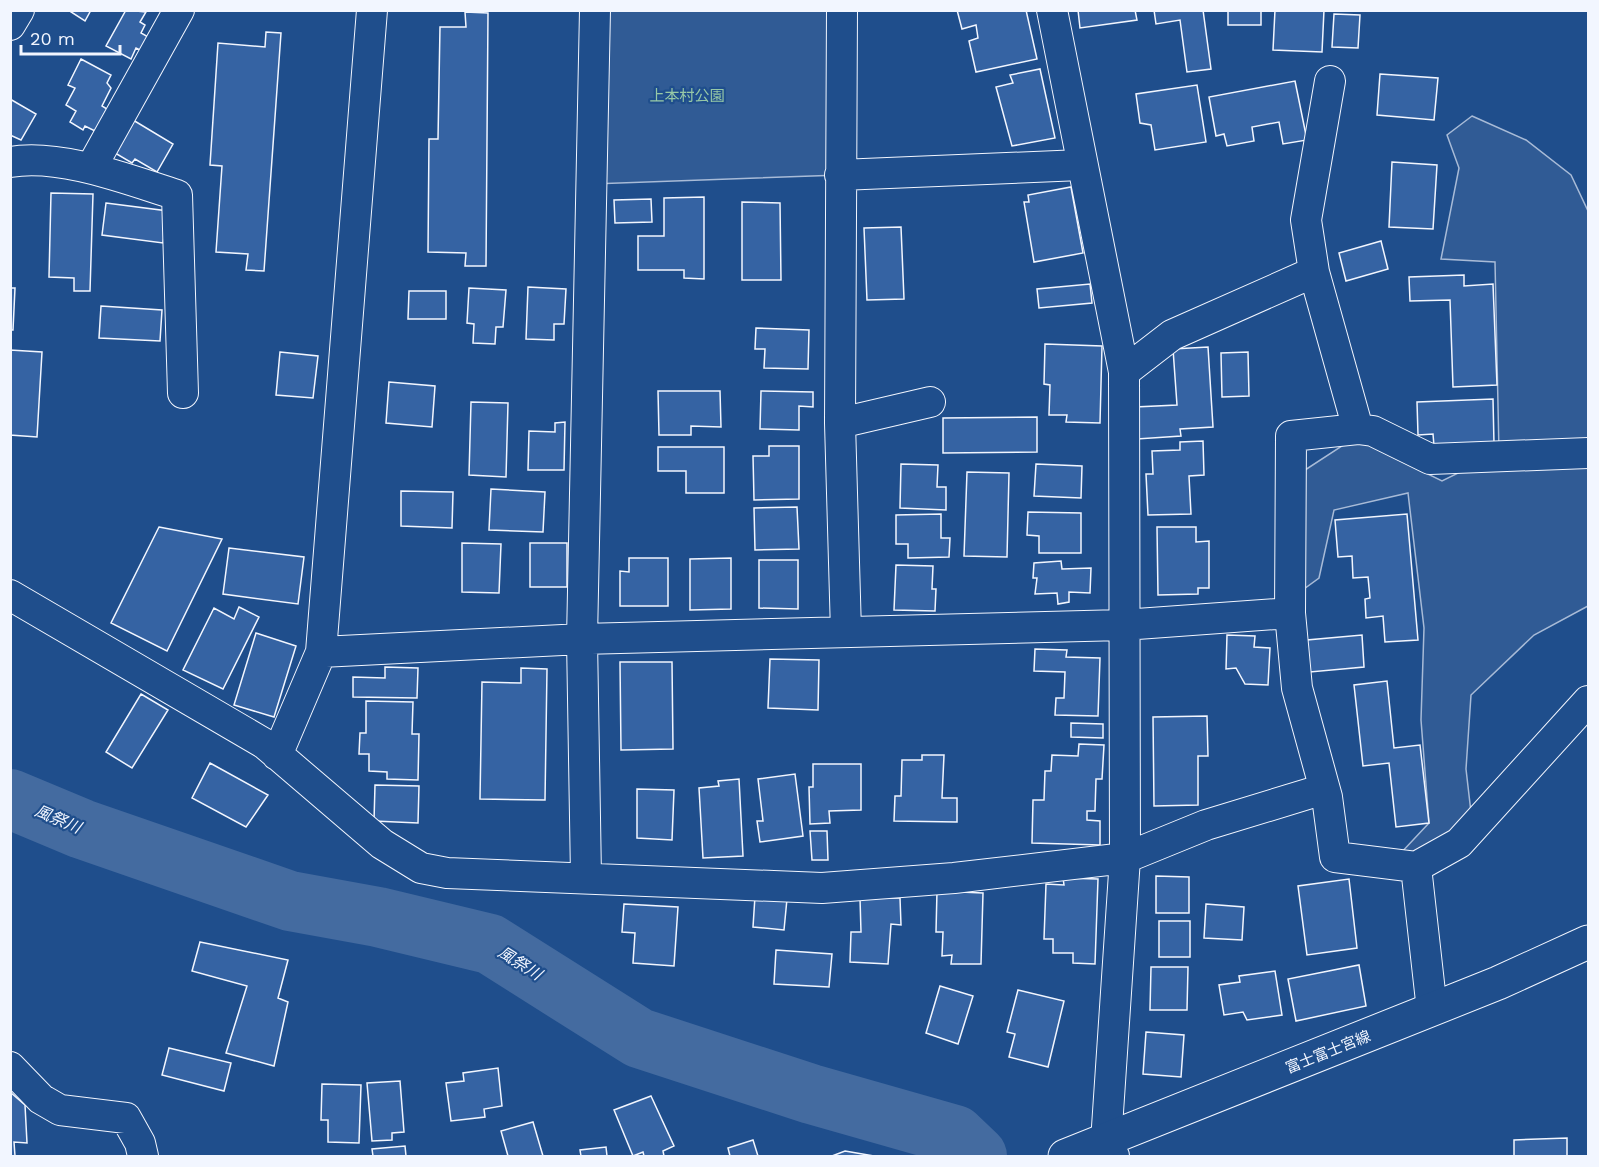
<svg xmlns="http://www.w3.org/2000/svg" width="1599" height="1167" font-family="'Work Sans','Noto Sans JP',sans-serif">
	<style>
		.built { fill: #305b95; stroke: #a8bbd7; stroke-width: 1.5 }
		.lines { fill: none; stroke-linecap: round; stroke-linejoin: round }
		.river { stroke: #446ba0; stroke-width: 60 }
		.building { fill: #3563a3; stroke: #f2f6ff; stroke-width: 1.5 }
		.minor-casing { stroke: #f2f6ff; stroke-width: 32 }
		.secondary-casing { stroke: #f2f6ff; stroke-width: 35 }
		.minor { stroke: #1f4e8c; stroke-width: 30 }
		.secondary { stroke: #1f4e8c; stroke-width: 33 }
		.labels { text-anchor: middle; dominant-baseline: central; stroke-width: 4.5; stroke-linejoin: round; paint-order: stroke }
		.park-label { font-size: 15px; fill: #97c8a6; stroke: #1f4e8c }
		.street-label { font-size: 15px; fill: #f2f6ff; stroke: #1f4e8c }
		.water-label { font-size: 16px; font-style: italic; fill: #f2f6ff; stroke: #1f4e8c }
	</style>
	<rect width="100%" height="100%" fill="#1f4e8c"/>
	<path class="built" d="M595 11H842L840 175 592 184Z
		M1472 116 1526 140 1571 175 1588 211V606L1534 635 1471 695 1466 769 1472 821 1440 859 1398 856 1429 823 1421 720 1424 628 1408 493 1334 510 1319 578 1297 594 1305 470 1354 438 1442 481 1499 453 1495 262 1441 259 1459 168 1447 135Z"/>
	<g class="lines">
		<path class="river" d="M10 799 82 829 290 901 378 917 490 944 639 1038 811 1094 955 1135 977 1156"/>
	</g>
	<path class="building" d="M68 10H91L85 21Z
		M126 10 146 12 140 22 145 25 141 33 150 38 142 51 136 48 131 59 106 46Z
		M957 10H1026L1037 59 976 72 969 41 978 38 976 25 962 29Z
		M1078 10H1135L1137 20 1080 28Z
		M1154 10H1203L1211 69 1187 72 1180 20 1156 24Z
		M1228 10H1261V25H1228Z
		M1275 10H1324L1322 52 1273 50Z
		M465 12 488 13 486 266H465L466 253 428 252 429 139H438L440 27H466Z
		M1334 14 1360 15 1358 48 1332 47Z
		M266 32 281 33 264 271 246 270 248 254 216 252 222 166 210 165 218 43 265 47Z
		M81 59 111 75 107 83 111 88 102 106 107 109 95 131 85 126 83 130 70 122 76 111 66 105 75 88 68 85Z
		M1040 69 1055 138 1012 146 996 87 1013 83 1010 75Z
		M1380 74 1438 78 1434 120 1377 115Z
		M1295 81 1307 140 1283 144 1279 122 1252 127 1254 141 1227 146 1224 134 1216 136 1209 97Z
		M1197 85 1206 142 1155 150 1151 125 1140 123 1136 94Z
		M10 99 36 114 21 140 10 135Z
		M133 120 173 144 157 172 135 159 132 163 115 153Z
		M1392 162 1437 165 1433 229 1389 227Z
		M1071 187 1083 253 1034 262 1024 202H1029L1028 195Z
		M51 193 93 194 90 291H74V278L49 277Z
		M704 197V279L684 278V270H638V236H664V198Z
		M651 199 652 222 615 223 614 200Z
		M742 202 780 203 781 280H742Z
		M106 203 168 211 163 243 102 235Z
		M901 227 904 299 867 300 864 228Z
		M1381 241 1388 269 1346 281 1339 253Z
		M1464 275V286L1493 284 1497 385 1453 387 1450 300 1410 301 1409 277Z
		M1090 284 1092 303 1039 308 1037 289Z
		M528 287 566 289 564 324H554V340L526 339Z
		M10 288H15L13 330H10Z
		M469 288 506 290 503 327H496L495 344 473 343 474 324 467 323Z
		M409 291H446V319H408Z
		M101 306 162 310 160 341 99 338Z
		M756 328 809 330 808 369 764 368 765 349H755Z
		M1045 344 1102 346 1100 423 1066 422 1067 415H1049L1050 385 1044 384Z
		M1208 347 1213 427 1180 429 1181 436 1137 439 1135 407 1177 405 1173 349Z
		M10 350 42 352 37 437 10 435Z
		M280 352 318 356 313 398 276 395Z
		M1248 352 1249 396 1222 397 1221 353Z
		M389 382 435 386 432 427 386 423Z
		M658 391H720L721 427 691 426V435H659Z
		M761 391 813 392V407L799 406V430L760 429Z
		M1493 399 1494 444 1434 446 1433 434 1418 435 1417 402Z
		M471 402 508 403 506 477 469 475Z
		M1037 417V452L943 453V418Z
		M565 422 564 470H528L529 431 555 432V423Z
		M1203 441 1204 475 1189 476 1191 514 1148 515 1146 474H1153L1152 451 1180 450V442Z
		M769 446H799V499L754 500 753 456H769Z
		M658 447H724V493H686V471H658Z
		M901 464 938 465 937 487H946V510L900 508Z
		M1036 464 1082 466 1081 498 1034 496Z
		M967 472 1009 473 1007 557 964 556Z
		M491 489 545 492 543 532 489 530Z
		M401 491 453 492 452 528 401 526Z
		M797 507 799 549 755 550 754 508Z
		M1028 512 1081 513V553H1039V536L1027 535Z
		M941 514V538H950L949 557 908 558V544H896V515Z
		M1407 514 1418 640 1385 642 1383 616 1366 618 1365 599 1370 598 1368 577 1353 578 1352 556 1338 557 1335 520Z
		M159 527 222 539 167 651 111 623Z
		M1157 527H1196V542L1209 541V588H1198V594L1158 595Z
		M462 543 501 544 499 593 462 592Z
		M530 543H567V587H530Z
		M229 548 304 557 298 604 223 594Z
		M629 558H668V606H620V571L629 572Z
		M731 558V609L690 610V559Z
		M759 560H798V609L759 608Z
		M1061 561 1062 569 1091 568 1090 593 1069 592V602L1058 604 1057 593 1035 594 1037 578H1033L1034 563Z
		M896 565 933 566 932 589H936L935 611 894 610Z
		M239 607 259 617 223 689 183 670 214 608 234 619Z
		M256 633 296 646 274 717 234 705Z
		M1227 635 1255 636 1254 647 1270 648 1268 685 1245 684 1236 668 1226 669Z
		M1362 635 1364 667 1310 672 1307 640Z
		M1035 649 1067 650 1066 657 1100 658 1098 716 1055 715 1056 698H1064L1065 672 1034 671Z
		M770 659 819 660 818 710 768 708Z
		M620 662H672L673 749 621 750Z
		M385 667 418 668 417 698 353 697V677L385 678Z
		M521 668 547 669 545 800 480 799 482 682 521 683Z
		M1387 681 1394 748 1420 745 1429 823 1396 827 1389 763 1363 766 1354 685Z
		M141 694 168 710 132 768 106 752Z
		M366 701 413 702 412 734H419L418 780 387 779V772L369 771V754H359L360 733H366Z
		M1207 716 1208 756H1198V805L1154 806 1153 717Z
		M1071 723 1103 724V738L1071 737Z
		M1079 744 1104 745 1102 779H1096L1095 811H1087V820L1100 821V845L1032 843 1033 800H1044L1045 771H1051L1052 755 1078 756Z
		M922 755H944L942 798H957V822L894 821 895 796H901L902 760H922Z
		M210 763 268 795 246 827 192 798Z
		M813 764H861V810L829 811 830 823 810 824 809 787H813Z
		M795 774 803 836 760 842 757 821H763L758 779Z
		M739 779 743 856 703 858 699 788 719 786 718 781Z
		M375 785 419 786 418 823 374 821Z
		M637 789 674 790 672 840 637 838Z
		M810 831H827L828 860H812Z
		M1156 876 1189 877V913H1156Z
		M1063 878 1098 879 1095 964 1073 963V953H1053V939H1044L1046 884 1064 885Z
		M1349 879 1357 948 1307 955 1298 886Z
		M937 891 983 893 981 964H951L952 955 942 956 943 932H936Z
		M755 896 787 899 784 930 753 927Z
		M860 898H900L901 925 891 924 888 964 850 962 851 932H861Z
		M624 904 678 907 674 966 633 963 635 933 622 932Z
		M1206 904 1244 907 1242 940 1204 938Z
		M1159 921H1190V957H1159Z
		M200 942 288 960 278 998 288 1002 274 1066 226 1053 247 986 192 971Z
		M776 950 832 954 829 987 774 984Z
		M1359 965 1366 1006 1296 1021 1288 979Z
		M1151 967H1188L1187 1010H1150Z
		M1275 971 1282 1015 1247 1020 1243 1012 1224 1015 1219 985 1240 982 1239 976Z
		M940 986 973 996 958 1044 926 1033Z
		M1018 990 1064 1001 1048 1067 1009 1057 1015 1034 1007 1032Z
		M1146 1032 1184 1035 1181 1077 1143 1074Z
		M169 1048 231 1063 224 1091 162 1075Z
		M498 1068 502 1106 484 1109 485 1117 451 1121 446 1083 464 1081 463 1073Z
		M400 1081 404 1132 392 1133V1140L372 1141 367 1083Z
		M322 1084 361 1085 359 1143 328 1142V1120H321Z
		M10 1092 25 1105 27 1143 14 1142 15 1156H10Z
		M651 1096 674 1146 663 1151 664 1156H644L643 1152 633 1156 614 1110Z
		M533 1122 543 1156H508L501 1131Z
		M1567 1138V1156H1514V1140Z
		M753 1140 758 1156H730L728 1148Z
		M405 1146 406 1156H373L372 1149Z
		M606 1147 607 1156H581L580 1150Z
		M845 1151 874 1156H832Z"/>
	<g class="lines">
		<g class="minor-casing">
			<path id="minor" d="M842 10 840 423 846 632
				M1052 10 1124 372 1125 858 1106 1142 1114 1156
				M10 25 19 10
				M1330 81 1306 220 1314 272 1358 429
				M10 162C60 153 129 180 177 195L183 393
				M91 168 179 10
				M840 175 1081 165
				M1124 372 1172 335 1314 272
				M840 423 930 402
				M10 595 265 744 382 844 421 868 447 873 822 888 954 878 1125 858 1206 825 1324 789
				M321 652 582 639 1123 625 1290 613
				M277 755 321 652 372 10
				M1416 867 1335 857 1327 797 1297 688 1290 613 1291 436 1358 429 1373 431 1430 459 1588 453
				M586 877 582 639 595 10
				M1432 1010 1416 867 1459 843 1588 701
				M10 1067 41 1099 60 1110 126 1118 140 1143 143 1156"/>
		</g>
		<g class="secondary-casing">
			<path id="secondary" d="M1065 1156 1498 983 1588 942"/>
		</g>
		<use href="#minor" class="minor"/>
		<use href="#secondary" class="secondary"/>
	</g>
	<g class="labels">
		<g class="park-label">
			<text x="687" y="96">上本村公園</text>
		</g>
		<g class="street-label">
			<text transform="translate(1328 1052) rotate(-22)">富士富士宮線</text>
		</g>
		<g class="water-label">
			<text transform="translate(58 819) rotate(23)">風祭川</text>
			<text transform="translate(520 963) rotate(32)">風祭川</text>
		</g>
	</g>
	<rect width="1599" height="1167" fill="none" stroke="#f2f6ff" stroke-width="24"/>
	<path d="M21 45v9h99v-9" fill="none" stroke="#f2f6ff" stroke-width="3"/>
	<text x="30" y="45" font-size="18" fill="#f2f6ff" stroke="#1f4e8c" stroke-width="4.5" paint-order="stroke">20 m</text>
</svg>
